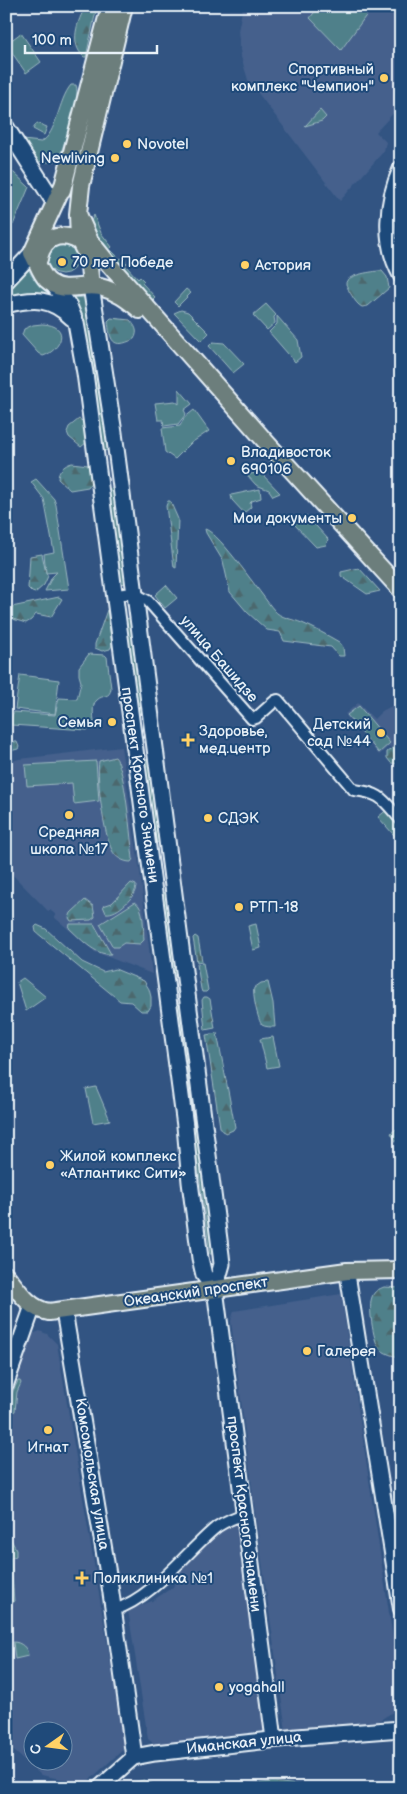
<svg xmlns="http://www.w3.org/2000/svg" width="407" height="1794" font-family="'Balsamiq Sans',sans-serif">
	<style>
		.built { fill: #44608c; fill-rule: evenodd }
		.green { fill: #50808a; stroke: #9cb8c1 }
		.forest { fill: url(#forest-firs); stroke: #9cb8c1 }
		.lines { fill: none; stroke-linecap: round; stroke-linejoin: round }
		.minor-casing { stroke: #e8f1f8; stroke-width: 14 }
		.tertiary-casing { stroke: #e8f1f8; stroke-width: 18 }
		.secondary-casing { stroke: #e8f1f8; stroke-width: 19 }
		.primary-casing { stroke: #e8f1f8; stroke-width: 20 }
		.minor { stroke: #1f4a7a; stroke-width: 10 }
		.tertiary { stroke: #1f4a7a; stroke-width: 14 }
		.secondary { stroke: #1f4a7a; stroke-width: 15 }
		.primary { stroke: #6c7e7c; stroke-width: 16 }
		.poi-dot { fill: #ffd166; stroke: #1f4a7a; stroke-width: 2 }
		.labels { text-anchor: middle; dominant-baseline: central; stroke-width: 4; stroke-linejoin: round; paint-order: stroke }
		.poi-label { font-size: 15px; fill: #e8f1f8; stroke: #1f4a7a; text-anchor: start }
		.street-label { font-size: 15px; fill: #e8f1f8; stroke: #1f4a7a }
	</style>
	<defs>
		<pattern id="forest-firs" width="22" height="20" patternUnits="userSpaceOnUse" patternTransform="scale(1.25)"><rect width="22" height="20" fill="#50808a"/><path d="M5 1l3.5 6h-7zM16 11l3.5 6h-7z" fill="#4c676d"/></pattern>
	</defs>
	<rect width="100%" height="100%" fill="#325482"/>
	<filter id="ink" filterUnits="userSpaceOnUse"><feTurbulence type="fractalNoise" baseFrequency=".02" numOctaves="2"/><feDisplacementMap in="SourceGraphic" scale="10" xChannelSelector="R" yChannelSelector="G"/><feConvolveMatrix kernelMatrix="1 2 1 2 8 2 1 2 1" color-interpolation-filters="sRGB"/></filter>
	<g filter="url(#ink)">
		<path class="built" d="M243 6H401V105L376 132 386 142 384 151 340 201 248 80 241 57 238 31Z
			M401 701V759L389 746 379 755 345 714 358 703 374 719 382 711Z
			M121 747 140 871 152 974 95 952 61 923 54 917 56 915 50 910 48 911 6 868V763L19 759Z
			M341 1294 401 1692V1707L372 1725 286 1731 256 1520 231 1321 234 1311Z
			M40 1331 47 1334 57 1344 125 1748 85 1784 41 1775 6 1744V1412L29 1340 32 1334ZM32 1732H62V1762H32Z
			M241 1517 270 1730 154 1744 148 1739 128 1610 152 1601 173 1587 182 1566 200 1546Z"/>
		<path class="green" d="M319 6H373L341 50 310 18Z
			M21 33 41 62 26 73 6 44Z
			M71 85H76C81 100 64 142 59 159 53 163 42 163 35 160L23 140 41 142C57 134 58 100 71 85Z
			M320 110 326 117 322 121 305 126Z
			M37 123 47 127 44 135 33 129Z
			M13 172 29 187 13 225 6 222V205Z
			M94 215 101 233 112 247 110 249 120 259 122 258 127 263 125 265 138 279 140 277 144 281 142 283 155 297 152 300 97 239 91 221Z
			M47 259a15 15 0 1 1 30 0a15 15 0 1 1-30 0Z
			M27 265C32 281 44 290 56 300L6 299V286Z
			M186 289 191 293 178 306 174 302Z
			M73 297 87 298 110 450 103 451 82 321Z
			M266 304 276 315 274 317 275 323 267 330 253 315Z
			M181 310 188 312 209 333 201 341 174 313Z
			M277 316 298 340 301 357 295 362 269 332 277 324Z
			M42 324C73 325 60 351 43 356L38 353 22 335 24 329 33 325Z
			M213 342 224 343 244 364 233 373 209 346Z
			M179 389 192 404 184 410 186 414 178 424 164 426 163 420H158L155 403 175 401 179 404Z
			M194 410 209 431 191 443 175 459 165 452 162 428 180 426 184 418Z
			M255 473H261L280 493 273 496 269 490 256 485 247 475Z
			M36 479 54 499 56 505 69 589 45 591 52 577 57 572 46 573 44 554 54 552 44 499 31 482Z
			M115 488 128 583 119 584 106 489Z
			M260 489 261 498 252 501 250 503 251 507 244 513 232 500 231 495Z
			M306 515 328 539 326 545 316 547 294 524 299 518 302 520Z
			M166 585 177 598 165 608 155 595Z
			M132 618 145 713 137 714 124 619Z
			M89 654 105 655 107 657 111 688C110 699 103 694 97 700 90 705 95 720 94 727L87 730 11 725 12 715 14 712 55 715 59 698 77 699 81 682 79 675V667Z
			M20 675 59 680 55 714 15 709Z
			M359 706 390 743 379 753 347 715Z
			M150 759 161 842 152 843 142 760Z
			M96 761 99 801 74 804 72 783 27 786 25 765Z
			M388 809 401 823V843L378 817Z
			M169 892 180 975 172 976 161 893Z
			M256 924 261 948 253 950 248 926Z
			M23 978 46 997 26 1011 17 982Z
			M185 1002 216 1254H210L176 1003Z
			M273 1037 279 1066 267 1068 260 1039Z
			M96 1087 110 1120 93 1123 86 1089Z
			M399 1127 401 1130V1140L397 1143 391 1133Z
			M18 1381H20L21 1383 17 1392 15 1411 10 1413V1417L6 1418V1405Z
			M6 1538H10L16 1549V1556L11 1558V1560L14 1602 10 1603 6 1582Z
			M13 1642C21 1642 28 1648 28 1656L15 1659Z"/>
		<path class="forest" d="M86 6H97L86 57H84C69 44 77 21 86 6Z
			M378 271H382L387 277 389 288 368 306 362 307C356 304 353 297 349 291 349 290 346 285 346 284 345 275 371 272 378 271Z
			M111 318 130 320C135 326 139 331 134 339 112 350 110 340 108 321Z
			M79 419 84 422 87 442 81 447 69 437 67 432 69 427Z
			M72 463 88 465 92 481 88 487 70 490 58 479C58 471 64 465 72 463Z
			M168 501H170L178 519 176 568 174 567 166 506Z
			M205 529C220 533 261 595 274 610 280 618 293 619 302 623 314 628 327 635 339 642L343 647 344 656H339L331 647 284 641 280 632 267 630 247 612 230 592 223 561 206 533Z
			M42 554 46 573 48 576 44 585 35 593 32 592 28 588 30 556Z
			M359 568 380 591 367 594 341 576V572Z
			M59 597 62 599 51 617 36 614 31 620 26 623 6 617 7 608Z
			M107 610 112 645 110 649 102 651 95 648V644Z
			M6 741 17 742 19 747 18 749 6 752Z
			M394 747 401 748V764L391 763 387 758V752Z
			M115 757C125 766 131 842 133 859L131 862C123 862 115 857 112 850 104 835 96 778 99 761Z
			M131 883 136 885C137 896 117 915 106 913L103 906 112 903Z
			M85 900 93 906 95 917 91 920 71 921 69 918 71 913Z
			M135 902C145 907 143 930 144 940L140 944 124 943 118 947H113L100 924Z
			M70 924H94L111 954C95 956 79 937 69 928Z
			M37 925 46 929 82 962 103 972 115 969 144 981 149 989 151 997V1006L148 1011H141L131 1002 120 1001 36 932 35 927Z
			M195 936 198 938 202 961 197 962 193 938Z
			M203 963 208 990 206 992H202L201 989 197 964Z
			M268 982 273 1003 275 1027C271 1027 265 1027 262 1025 258 1021 252 993 254 988L261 983Z
			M204 997H207L210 999 215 1028 205 1030 202 1000Z
			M217 1033 235 1127 233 1130 226 1133 222 1131 220 1127 206 1035Z
			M384 1287 401 1288V1357C393 1356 385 1354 379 1348 373 1340 368 1306 372 1297 374 1291 379 1289 384 1287Z
			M6 1304C13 1322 11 1340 6 1358Z
			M144 1780 153 1784 154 1788H125L132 1783Z
			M273 1782 307 1786 308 1788H206Z"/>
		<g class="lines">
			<g class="minor-casing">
				<path id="minor" d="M115 595 134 593 148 601 252 719 256 718 275 701 278 700 354 790C382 793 383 800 401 820
					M114 1610C152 1598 184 1555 213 1530 221 1522 234 1518 244 1514"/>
			</g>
			<g class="tertiary-casing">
				<path id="tertiary" d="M401 168C386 201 382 243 401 276
					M347 1271 401 1609
					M99 1788 134 1757"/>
			</g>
			<g class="secondary-casing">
				<path id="secondary" d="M6 127 54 202
					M6 281 32 253 41 248
					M53 284 69 306 76 323 85 373 185 1126 190 1182 200 1258 204 1275 215 1289
					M91 286 114 433 221 1255 222 1264 215 1289 274 1739
					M6 305C33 298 51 297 72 318
					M64 1311 110 1586 134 1757 155 1753 297 1737 401 1729
					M6 1383 33 1306"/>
			</g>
			<g class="primary-casing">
				<path id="primary" d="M65 181 32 253C37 261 40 273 47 280 63 295 82 283 100 287 116 291 128 300 140 310
					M62 190 110 6
					M78 214 90 241 106 261 266 442 401 590
					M39 259C44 232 67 231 86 246
					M91 286 88 258 79 240 78 214 81 186 124 6
					M6 1275C18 1290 29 1309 49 1312L347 1271 401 1270"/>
			</g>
			<use href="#minor" class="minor"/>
			<use href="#tertiary" class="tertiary"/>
			<use href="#secondary" class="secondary"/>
			<use href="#primary" class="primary"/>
		</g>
	</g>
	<g class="poi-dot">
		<circle cx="384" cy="78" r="5"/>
		<circle cx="127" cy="144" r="5"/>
		<circle cx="115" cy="158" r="5"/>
		<circle cx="62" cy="262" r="5"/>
		<circle cx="245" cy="265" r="5"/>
		<circle cx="231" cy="461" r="5"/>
		<circle cx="352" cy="518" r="5"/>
		<circle cx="112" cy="722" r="5"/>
		<circle cx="381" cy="733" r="5"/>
		<path d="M185.5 732.5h5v5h5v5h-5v5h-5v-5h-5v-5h5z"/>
		<circle cx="69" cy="815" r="5"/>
		<circle cx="208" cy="818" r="5"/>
		<circle cx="239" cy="907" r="5"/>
		<circle cx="50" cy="1165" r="5"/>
		<circle cx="307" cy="1351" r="5"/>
		<circle cx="48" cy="1430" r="5"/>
		<path d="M79.5 1570.5h5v5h5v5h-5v5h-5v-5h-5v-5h5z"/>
		<circle cx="219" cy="1687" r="5"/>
	</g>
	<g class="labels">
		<g class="poi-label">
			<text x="374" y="69" text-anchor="end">Спортивный<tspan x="374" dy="17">комплекс "Чемпион"</tspan></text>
			<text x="137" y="144">Novotel</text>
			<text x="105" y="158" text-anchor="end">Newliving</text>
			<text x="72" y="262">70 лет Победе</text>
			<text x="255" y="265">Астория</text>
			<text x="241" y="452">Владивосток<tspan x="241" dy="17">690106</tspan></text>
			<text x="342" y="518" text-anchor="end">Мои документы</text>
			<text x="102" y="722" text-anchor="end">Семья</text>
			<text x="371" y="724" text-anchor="end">Детский<tspan x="371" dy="17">сад №44</tspan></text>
			<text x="199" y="731">Здоровье,<tspan x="199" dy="17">мед.центр</tspan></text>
			<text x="218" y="818">СДЭК</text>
			<text x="69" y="832" text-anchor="middle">Средняя<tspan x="69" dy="17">школа №17</tspan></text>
			<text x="249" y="907">РТП-18</text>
			<text x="60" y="1156">Жилой комплекс<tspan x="60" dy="17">«Атлантикс Сити»</tspan></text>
			<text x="317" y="1351">Галерея</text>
			<text x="48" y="1447" text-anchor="middle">Игнат</text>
			<text x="93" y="1578">Поликлиника №1</text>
			<text x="229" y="1687">yogahall</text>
		</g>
		<g class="street-label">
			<text transform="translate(219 659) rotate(49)">улица Башидзе</text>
			<text transform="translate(140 785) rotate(82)">проспект Красного Знамени</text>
			<text transform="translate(196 1292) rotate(-8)">Океанский проспект</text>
			<text transform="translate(92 1474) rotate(81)">Комсомольская улица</text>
			<text transform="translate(244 1514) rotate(83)">проспект Красного Знамени</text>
			<text transform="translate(244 1743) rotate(-6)">Иманская улица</text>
		</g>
	</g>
	<rect width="407" height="1794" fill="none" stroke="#1f4a7a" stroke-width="25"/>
	<rect x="12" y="12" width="382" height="1769" fill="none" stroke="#e8f1f8" stroke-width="2" filter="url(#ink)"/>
	<g transform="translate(48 1746) rotate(256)"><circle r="24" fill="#1f4a7a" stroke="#6f8dac"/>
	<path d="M0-4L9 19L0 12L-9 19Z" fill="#ffd166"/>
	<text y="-8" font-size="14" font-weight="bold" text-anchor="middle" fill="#e8f1f8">С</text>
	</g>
	<path d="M25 45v8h132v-8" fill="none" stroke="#e8f1f8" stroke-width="2.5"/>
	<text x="32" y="45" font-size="15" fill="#e8f1f8" stroke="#1f4a7a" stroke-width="4" paint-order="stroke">100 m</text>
</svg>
